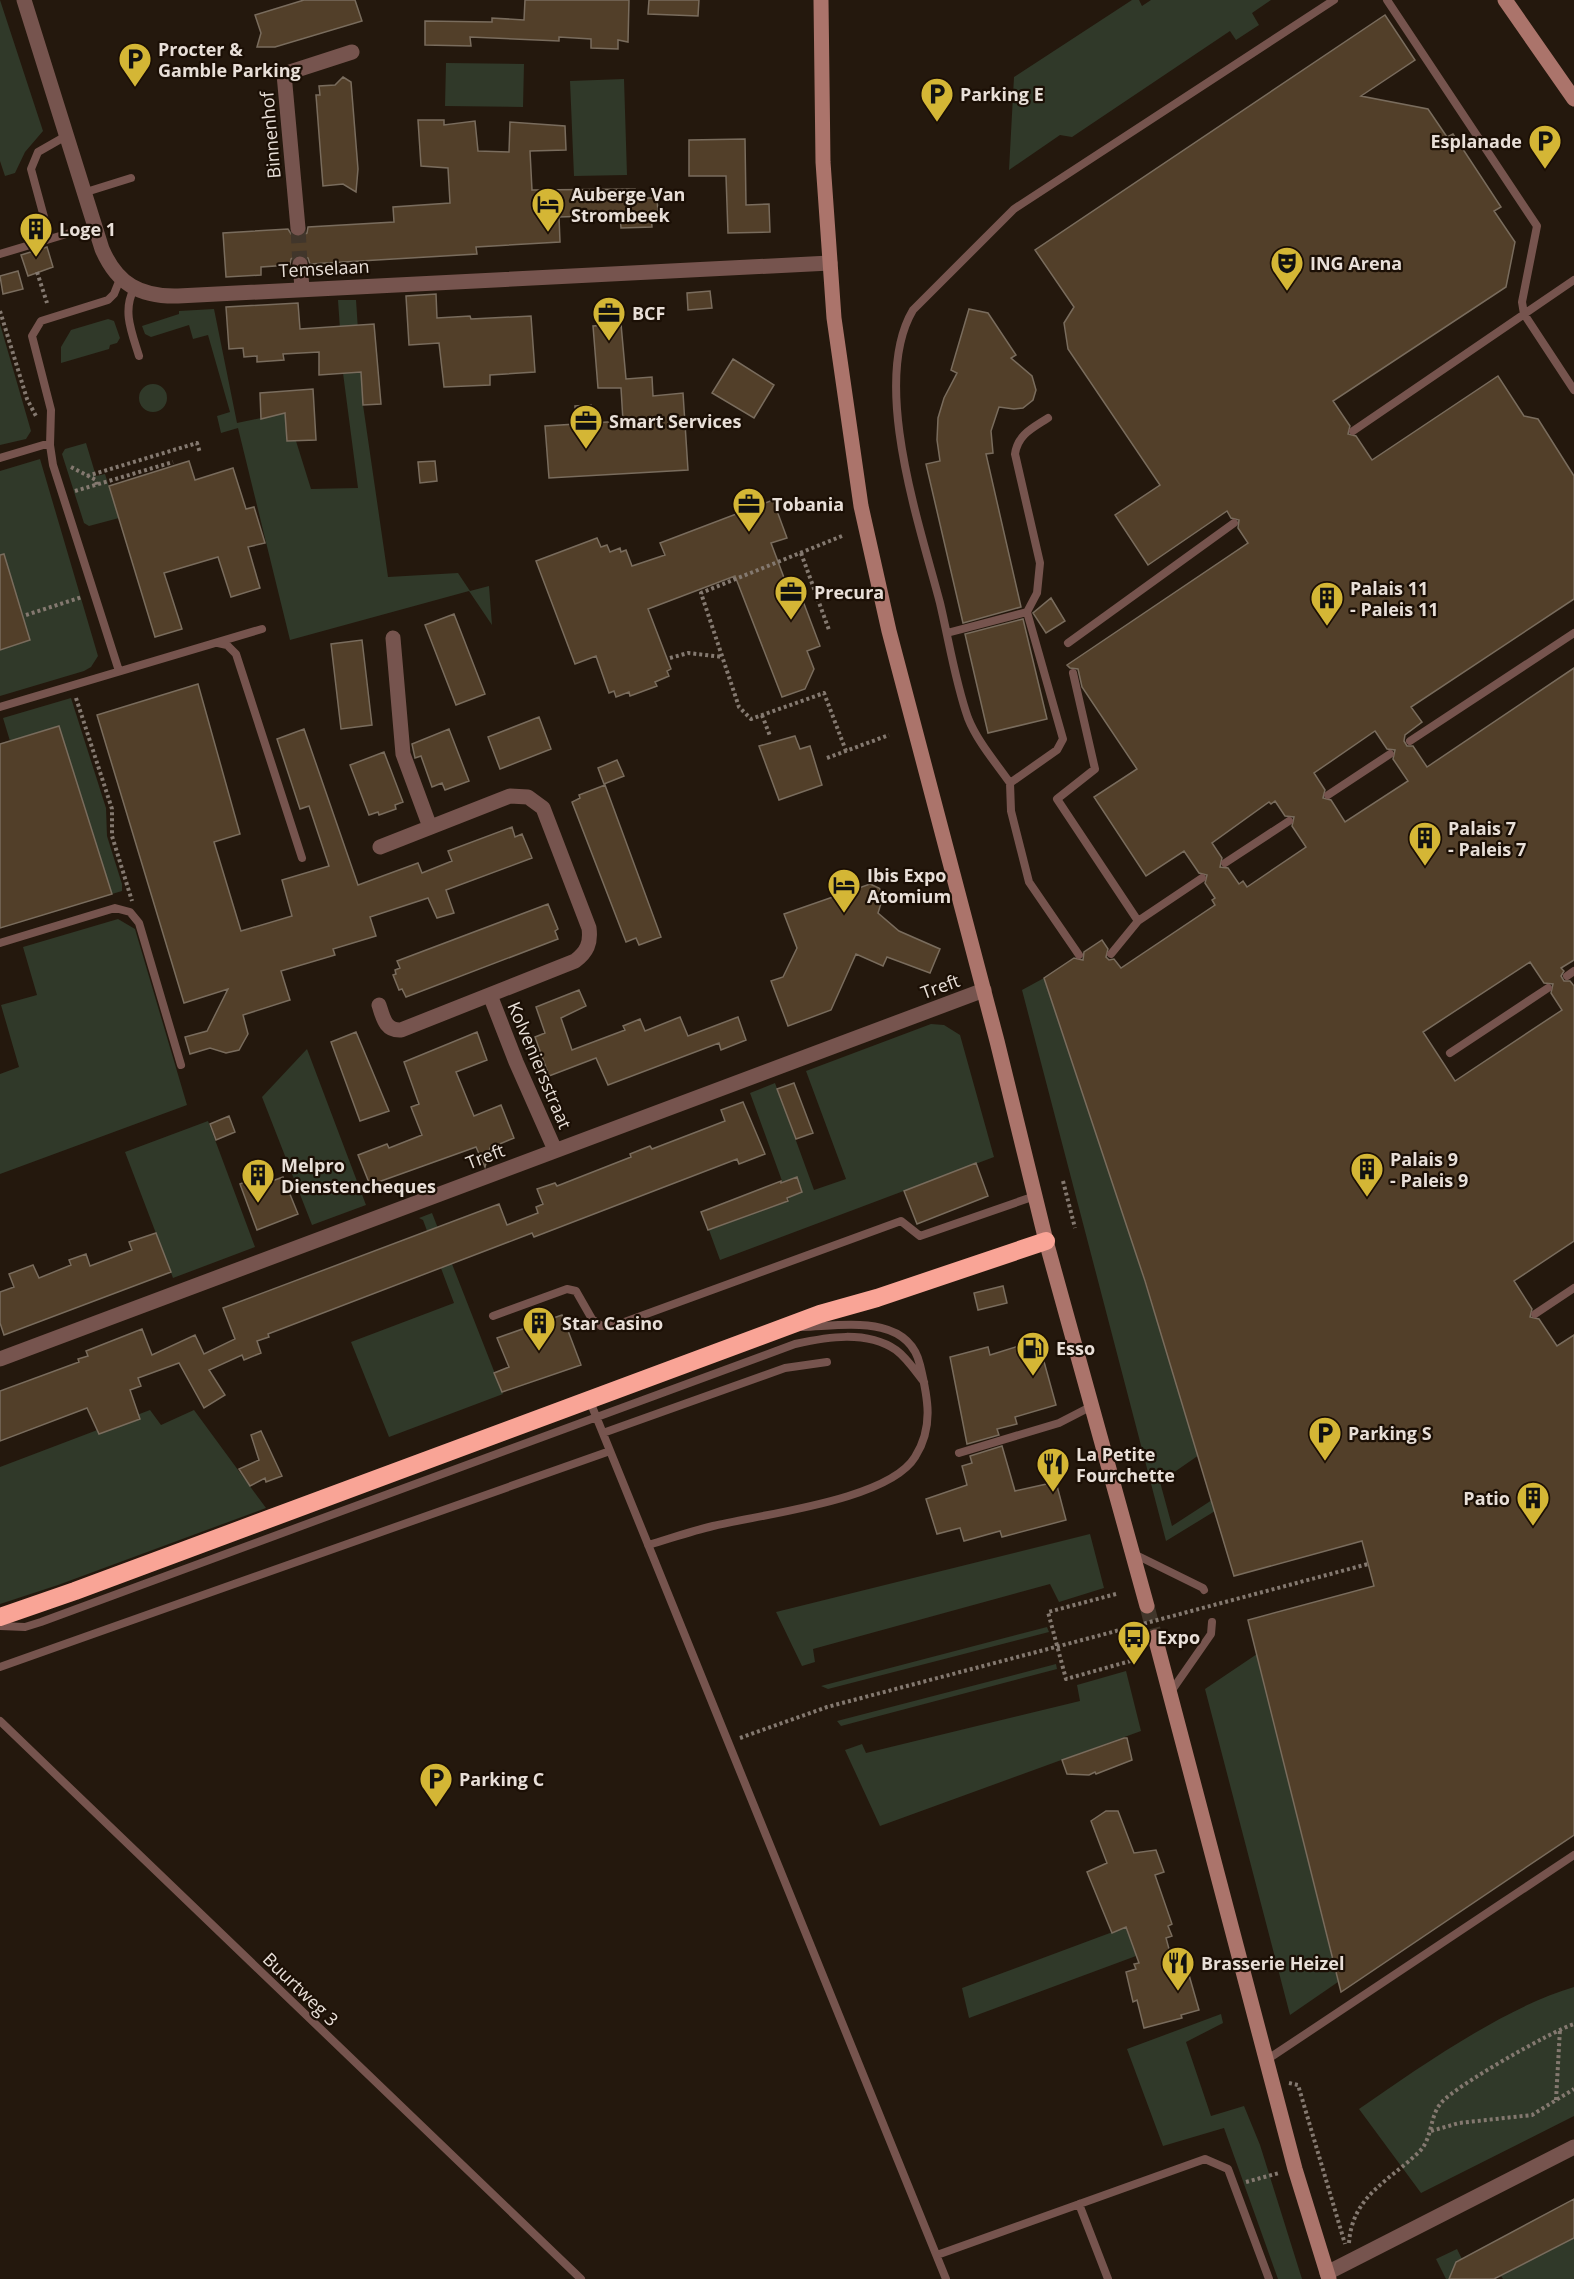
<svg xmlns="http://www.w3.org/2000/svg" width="1574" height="2279" font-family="'Open Sans',sans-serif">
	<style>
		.green { fill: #303929 }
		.building { fill: #523f29; stroke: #796c5d; stroke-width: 1.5; fill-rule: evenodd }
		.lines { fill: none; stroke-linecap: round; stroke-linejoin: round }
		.street-tunnel { stroke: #41362b; stroke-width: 15; stroke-dasharray: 15 8; stroke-linecap: butt }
		.secondary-tunnel { stroke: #41362b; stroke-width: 15; stroke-dasharray: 15 8; stroke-linecap: butt }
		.path { stroke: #847970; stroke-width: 4; stroke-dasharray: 3 3; stroke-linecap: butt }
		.lane { stroke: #76544e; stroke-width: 8 }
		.street { stroke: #76544e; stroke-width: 15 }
		.secondary { stroke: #ab746b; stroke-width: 15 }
		.highway { stroke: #f9a496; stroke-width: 18 }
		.path-bridge { stroke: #847970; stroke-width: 4; stroke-dasharray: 3 3; stroke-linecap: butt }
		.labels { text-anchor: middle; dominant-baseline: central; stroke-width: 4.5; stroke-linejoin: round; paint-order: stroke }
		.poi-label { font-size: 18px; font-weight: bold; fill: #e8dfd8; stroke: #1b0f05; text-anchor: start }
		.street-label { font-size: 18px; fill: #e8dfd8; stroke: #1b0f05 }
	</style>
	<rect width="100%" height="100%" fill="#24180d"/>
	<path class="green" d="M0 0 43 131 25 152 15 173 5 176 0 161Z
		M1132 0H1139L1142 6 1151 0H1271L1252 13 1259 25 1236 40 1230 31 1072 137 1060 135 1009 170 1014 77Z
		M446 63 524 64 523 107 445 106Z
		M624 79 627 175 574 176 570 81Z
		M338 300H356L363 405 388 577 458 573 470 591 489 586 492 625 469 591 290 640 238 428 221 433 217 416 230 412 208 335 193 339 189 325 151 337 145 334 142 326 179 314V311L214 309 237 423 285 413 287 441H296L311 489 358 488 343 373Z
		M108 319 114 321 120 338 117 343 110 345 109 349 61 363V347L71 330Z
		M0 324 31 431 26 439 0 445Z
		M139 398a14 14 0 1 1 28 0a14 14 0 1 1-28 0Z
		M86 443 96 476 105 474 119 518 89 526 84 523 62 454 65 449Z
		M40 459 98 656 91 667 84 671 0 696V650L30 640 7 565 0 567V471Z
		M71 698 106 808 107 836 122 884V891L112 894 59 727 10 741 3 718Z
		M118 919 135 929 187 1105 0 1174V1074L19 1067 1 1005 37 995 23 947Z
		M1044 978 1113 1181 1199 1455 1160 1482 1172 1526 1212 1500 1215 1511 1166 1541 1022 990Z
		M931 1024 944 1025 960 1035 994 1157 720 1260 709 1230 789 1200 750 1093 775 1083 814 1190 846 1179 806 1071Z
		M307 1049 366 1205 312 1225 262 1097Z
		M208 1121 255 1247 173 1278 125 1152Z
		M432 1213 503 1394 389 1437 351 1342 454 1303 423 1220 419 1218Z
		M150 1410 161 1425 194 1410 266 1508 58 1585 0 1604V1467Z
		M1090 1534 1104 1588 1059 1602 1050 1584 813 1649 815 1662 802 1666 776 1612Z
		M1047 1627 1049 1632 828 1689 821 1686Z
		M1257 1654 1338 1982 1290 2015 1205 1689Z
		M1056 1664 1057 1669 841 1726 837 1721Z
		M1126 1671 1141 1731 880 1826 845 1750 862 1744 866 1753 1080 1701 1077 1685Z
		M1126 1927 1136 1956 969 2018 962 1988Z
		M1574 1987V2116L1421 2193 1359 2109C1420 2067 1503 2008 1574 1987Z
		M1221 2014 1223 2023 1186 2042 1211 2116 1244 2106 1260 2145 1302 2279H1278L1224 2128 1163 2146 1127 2049Z
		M1574 2237V2279H1503L1501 2276Z
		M1457 2249 1462 2259 1456 2261 1455 2265 1464 2279H1446L1436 2259Z"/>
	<path class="building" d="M304 0H355L362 21 275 47H257L261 33 255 15Z
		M525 0H629L628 42 618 40V49L591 48V39L559 37V41L470 37 471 46 425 45V21L492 22V18L524 20Z
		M649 0H699L698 16 648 14Z
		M1385 15 1415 60 1361 96 1428 109 1447 137 1453 134 1501 207 1494 211 1515 242 1506 287 1333 401 1350 426 1348 434 1356 436 1372 460 1498 376 1524 416 1538 419 1574 476V599L1411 707 1422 722 1405 735 1404 741 1407 746H1413L1427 767 1574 668V960L1561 968 1564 971 1561 976 1564 981H1570L1574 986V1241L1514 1281 1532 1309 1530 1317 1539 1319 1557 1346 1574 1335V1835L1341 1992 1248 1620 1374 1586 1362 1541 1234 1576 1145 1281 1044 978 1074 958 1083 960 1084 952 1102 940 1108 949 1106 957 1109 960 1114 959 1121 968 1215 905 1212 900 1215 898 1205 883 1207 875 1199 873 1184 851 1146 876 1094 797 1137 769 1082 687 1078 669 1070 668 1067 665 1248 543 1238 528 1239 520 1231 518 1227 511 1148 565 1115 515 1160 485 1068 349 1064 323 1074 307 1035 250ZM1375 731 1387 749 1395 750 1393 759 1408 781 1345 822 1331 800 1323 798 1325 790 1314 773ZM1275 801 1285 816 1294 817 1292 826 1306 847 1247 887 1243 881 1239 884 1228 868 1220 867 1222 858 1212 843 1269 802 1271 804ZM1530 962 1544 983 1553 984 1551 993 1562 1010 1455 1081 1423 1032Z
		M343 77 351 82 358 169 356 192 343 184 323 186 316 95H320L319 86 335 85Z
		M418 120H444V125L475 121 478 151 509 152 510 122 565 126 566 150 530 151 532 190 635 189V198H657L658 213 651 214 652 227 621 228 620 215 559 217 560 242 476 247 477 254 310 264 308 258 299 254 291 259 290 265 261 267V275L226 277 223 233 288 229 293 237 299 238 307 233 308 227 394 222 393 207 450 203 448 168 421 166Z
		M745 139 746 205 769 204 770 232 728 233 726 176H689V140Z
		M47 247 53 267 28 276 21 255Z
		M18 271 23 289 3 294 0 276Z
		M710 291 712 308 688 310 687 293Z
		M436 294 437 318 470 316 471 319 531 316 535 372 490 375V385L444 387 439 343 409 345 406 296Z
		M298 303 300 329 374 324 381 404 363 405 361 372 319 375V352L283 354 284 360 257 362V356L244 357 243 348 229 349 226 307Z
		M969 309 988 313 1016 355 1011 358 1032 376 1036 390 1033 400 1023 408 1014 409 999 407 991 431 993 453 986 454 1021 607 963 623 926 464 940 461 937 440 938 418 944 398 957 373 951 370Z
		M621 324 626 379 652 377 653 396 683 393 688 470 549 478 545 426 576 424 575 406 591 405 592 423 623 421 621 388H598L593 326Z
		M733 359 774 385 754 418 712 393Z
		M313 389 316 440 287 441 285 413 261 419 260 393Z
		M189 461 195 480 233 468 246 509 254 507 265 543 248 547 260 588 231 597 218 557 164 573 182 629 155 637 109 486Z
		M435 461 437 481 420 483 418 462Z
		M773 500 787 538 771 543 786 583 795 580 820 646 807 651 814 669 805 689 782 697 735 576 648 609 671 669 667 671 669 676 655 682 657 686 630 696 629 692 616 697 614 691 609 693 596 656 575 664 536 561 597 538 601 547 607 545 610 552 620 548 621 552 626 550 632 566 665 555 660 543Z
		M4 554 30 640 0 650V555Z
		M1051 598 1065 621 1046 633 1033 613Z
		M454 614 485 694 456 705 425 625Z
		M1023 619 1047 719 988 733 965 634Z
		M362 640 372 725 341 729 331 644Z
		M198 684 240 834 214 842 241 931 292 916 282 880 329 866 309 806 300 809 277 739 304 729 358 885 418 863 422 873 452 861 448 851 512 827 515 837 522 834 532 858 446 890 454 913 437 918 428 898 370 917 376 936 333 949 335 955 281 971 290 1000 243 1015 248 1034 239 1050 226 1053 210 1048 190 1054 185 1037 207 1031 228 989 184 1003 97 715Z
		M539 717 551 749 500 769 488 737Z
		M59 726 112 894 0 928V744Z
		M449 729 469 781 445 790 442 783 432 787 421 756 415 758 412 744Z
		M795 736 800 749 810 746 822 785 779 800 759 746Z
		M384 752 403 802 395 805 396 809 379 815 378 812 369 815 350 765Z
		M617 760 624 776 604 784 598 768Z
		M605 785 661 937 639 945 636 938 626 942 572 802 580 798 579 795Z
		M870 884 879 888 884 894 878 913 899 931 940 949 930 973 887 957 883 966 856 954 831 1010 788 1026 771 981 783 977 797 948 784 914Z
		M548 904 558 929 555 931 558 939 406 997 402 989 399 990 393 975 396 974 395 970 400 968 397 961Z
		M579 990 586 1006 561 1018 572 1050 625 1030 623 1026 640 1019 645 1031 680 1017 688 1036 738 1017 746 1040 721 1050 719 1043 608 1085 596 1058 549 1076 535 1037 545 1033 536 1007Z
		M356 1032 389 1111 360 1121 331 1042Z
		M477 1032 487 1060 456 1072 474 1116 501 1105 514 1138 490 1148 485 1167 476 1147 370 1185 358 1155 387 1144 389 1148 422 1135 411 1107 419 1104 404 1062Z
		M794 1083 813 1133 796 1139 777 1089Z
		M743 1102 765 1154 739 1164 737 1159 534 1237 532 1233 268 1334 269 1337 257 1341 261 1353 244 1360 242 1355 209 1370 225 1395 204 1408 179 1363 138 1378 141 1386 130 1390 140 1419 99 1434 87 1408 0 1441V1391L79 1362 78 1359 88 1356 86 1351 142 1329 152 1355 195 1335 204 1354 235 1339 223 1308 499 1204 507 1225 538 1213 536 1207 543 1204 537 1189 555 1183 557 1186 631 1157 630 1154 650 1146 652 1149 725 1121 721 1110Z
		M229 1116 235 1132 216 1140 210 1124Z
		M976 1163 988 1196 917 1224 904 1191Z
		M258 1177 261 1185 283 1177 298 1214 257 1230 240 1184Z
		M797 1177 802 1192 787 1198 788 1201 708 1230 701 1212 781 1181V1183Z
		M156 1233 171 1272 4 1335 0 1323V1292L14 1287 9 1274 33 1265 39 1278 71 1265 69 1260 86 1254 90 1266 132 1250 129 1242Z
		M1003 1286 1007 1303 978 1310 974 1293Z
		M562 1315 581 1365 502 1392 494 1373 509 1367 497 1338Z
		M1038 1340 1056 1405 1015 1417 1017 1424 997 1429 999 1435 967 1444 950 1357 988 1347 990 1355Z
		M261 1431 282 1476 266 1482 265 1478 250 1486 239 1469 259 1460 251 1435Z
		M1002 1446 1015 1491 1056 1482 1066 1520 1002 1537 1000 1531 964 1541 960 1528 937 1534 926 1499 967 1485 962 1466 972 1463 970 1456Z
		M1124 1738H1127L1132 1760 1096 1774 1095 1772 1089 1775 1067 1774 1062 1760Z
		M1106 1811H1118L1134 1853 1156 1850 1164 1872 1155 1875 1172 1924 1168 1926 1172 1936 1166 1938 1175 1971 1187 1968 1199 2010 1181 2015 1182 2018 1144 2028 1137 2000 1133 2002 1126 1972 1136 1969 1134 1964 1139 1963 1126 1927 1112 1933 1087 1872 1107 1863 1091 1821Z
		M1574 2199V2238L1494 2279H1449L1456 2262Z"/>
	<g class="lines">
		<path class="street-tunnel" d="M298 228 300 264"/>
		<path class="secondary-tunnel" d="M1147 1606 1155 1637"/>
		<path class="path" d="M37 272 47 303
			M0 311 27 399 37 418
			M71 467 96 480 97 485
			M87 476 197 443 200 453
			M75 491 173 462
			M842 536 701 593 739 707 751 719 824 693 846 751
			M801 553 829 630
			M26 615 82 597
			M670 658 688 653 723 657
			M76 698 112 809V836L132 901
			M762 715 770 736
			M827 758 889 735
			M1063 1181 1075 1228
			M1116 1594 1048 1612 1066 1679 1134 1660
			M740 1738 827 1707 1086 1639
			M1289 2083 1298 2085 1345 2244
			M1556 2100 1560 2029
			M1431 2131 1459 2123 1532 2115 1574 2089
			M1246 2182 1279 2173
			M1349 2243C1352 2196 1389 2181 1419 2152 1433 2138 1429 2117 1441 2103 1455 2086 1552 2031 1574 2024"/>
		<path class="lane" d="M1387 0 1537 226 1522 302 1524 314 1574 390
			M83 193 131 178
			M50 239 31 169 38 152 66 136
			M0 254 93 226
			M134 289C122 311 132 333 139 356
			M1048 418C1033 428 1018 434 1015 454L1040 563 1037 593 1027 612 1063 739 1057 750 1010 783C996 763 977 741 968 718 955 681 949 641 940 603 920 526 870 382 913 310L1014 209 1334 0
			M1353 431 1574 280
			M0 458 50 443
			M947 633 1027 612
			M218 643 227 645 236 654 302 858
			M1068 643 1234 523
			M119 671 53 465 50 445 51 410 32 336 41 321 108 300 114 294 120 279
			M1073 673 1095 769 1057 799 1138 921 1202 878
			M0 707 262 629
			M1410 741 1574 633
			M1010 783 1011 811 1029 882 1079 955
			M1328 795 1390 754
			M1225 863 1289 821
			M0 943 115 908 130 912 139 923 181 1065
			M1111 954 1138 921
			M1567 976 1574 971
			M1450 1053 1548 988
			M1535 1314 1574 1288
			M493 1316 567 1289 576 1291 592 1319 601 1326 619 1324 901 1221 920 1236 1035 1196
			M589 1399 946 2279
			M603 1433 785 1368 827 1362
			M959 1453 1059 1423 1092 1406
			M648 1545C669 1539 691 1531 713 1526 763 1514 889 1500 915 1457 934 1427 928 1398 920 1365 908 1313 842 1326 803 1327
			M1134 1554 1203 1588 1204 1590
			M0 1626 25 1627 41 1622 795 1344C827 1337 866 1330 896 1350 907 1358 916 1372 924 1382
			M0 1667 610 1451
			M1170 1693 1211 1634 1212 1622
			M0 1721 581 2279
			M1265 2061 1574 1855
			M1079 2204 1108 2279
			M937 2255 1205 2159 1228 2169 1269 2279"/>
		<path class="street" d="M24 0 102 249C117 284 140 297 178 296L830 263
			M298 228 284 74 352 52
			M300 264 302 288
			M393 638 403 754 430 827
			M490 995 516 1062 555 1150
			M379 1005C383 1017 385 1031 401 1030L575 961C587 952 591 943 589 928L543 808 528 797 510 796 380 847
			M0 1359 984 990
			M1327 2273 1574 2147"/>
		<path class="secondary" d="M821 0 823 162 834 318 861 506 889 631 997 1041 1046 1241 1147 1606
			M1505 0 1574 99
			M1155 1637 1295 2169 1329 2279"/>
		<path class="highway" d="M0 1617 75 1591 820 1314 877 1298 1046 1241"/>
		<path class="path-bridge" d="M1086 1639 1368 1564"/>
	</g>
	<defs>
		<g id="parking-pin" transform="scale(1.725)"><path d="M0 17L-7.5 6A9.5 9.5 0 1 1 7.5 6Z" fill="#d4b635" stroke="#1b0f05"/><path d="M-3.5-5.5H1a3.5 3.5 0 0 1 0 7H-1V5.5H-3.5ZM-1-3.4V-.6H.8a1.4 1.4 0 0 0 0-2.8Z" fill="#111"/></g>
		<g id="hotel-pin" transform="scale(1.725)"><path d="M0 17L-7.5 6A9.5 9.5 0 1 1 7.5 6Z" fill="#d4b635" stroke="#1b0f05"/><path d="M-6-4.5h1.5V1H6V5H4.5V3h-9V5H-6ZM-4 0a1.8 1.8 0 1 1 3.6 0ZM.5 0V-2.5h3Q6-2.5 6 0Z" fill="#111"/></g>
		<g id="building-pin" transform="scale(1.725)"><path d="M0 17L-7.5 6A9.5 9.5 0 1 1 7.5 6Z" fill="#d4b635" stroke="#1b0f05"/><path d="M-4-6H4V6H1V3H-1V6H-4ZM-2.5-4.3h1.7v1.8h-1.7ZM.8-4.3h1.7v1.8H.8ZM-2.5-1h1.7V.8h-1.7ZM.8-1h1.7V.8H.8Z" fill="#111"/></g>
		<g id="theatre-pin" transform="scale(1.725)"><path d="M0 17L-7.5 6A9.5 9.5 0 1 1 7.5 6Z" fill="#d4b635" stroke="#1b0f05"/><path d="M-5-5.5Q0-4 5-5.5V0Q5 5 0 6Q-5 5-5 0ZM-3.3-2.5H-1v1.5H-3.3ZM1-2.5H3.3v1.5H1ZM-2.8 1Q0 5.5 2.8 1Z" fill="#111"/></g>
		<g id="office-pin" transform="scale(1.725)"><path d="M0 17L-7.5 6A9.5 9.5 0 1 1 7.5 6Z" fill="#d4b635" stroke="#1b0f05"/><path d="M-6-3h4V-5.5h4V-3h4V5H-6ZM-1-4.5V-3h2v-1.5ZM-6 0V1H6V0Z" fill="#111"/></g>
		<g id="fuel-pin" transform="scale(1.725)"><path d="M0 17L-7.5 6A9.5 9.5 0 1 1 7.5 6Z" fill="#d4b635" stroke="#1b0f05"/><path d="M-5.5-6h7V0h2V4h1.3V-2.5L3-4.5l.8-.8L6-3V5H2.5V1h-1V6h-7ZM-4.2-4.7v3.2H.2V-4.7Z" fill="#111"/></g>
		<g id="restaurant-pin" transform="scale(1.725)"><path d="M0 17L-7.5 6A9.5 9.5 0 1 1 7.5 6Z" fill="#d4b635" stroke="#1b0f05"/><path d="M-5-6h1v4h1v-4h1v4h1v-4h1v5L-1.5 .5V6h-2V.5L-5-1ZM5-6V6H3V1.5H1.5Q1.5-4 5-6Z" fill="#111"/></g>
		<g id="bus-pin" transform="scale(1.725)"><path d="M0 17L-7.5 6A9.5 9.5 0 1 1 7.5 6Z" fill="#d4b635" stroke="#1b0f05"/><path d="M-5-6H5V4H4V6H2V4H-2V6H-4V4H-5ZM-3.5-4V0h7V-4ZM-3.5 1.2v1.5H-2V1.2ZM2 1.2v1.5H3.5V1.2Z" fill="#111"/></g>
	</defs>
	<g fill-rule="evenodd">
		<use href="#parking-pin" x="135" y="59"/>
		<use href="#parking-pin" x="937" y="94"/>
		<use href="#parking-pin" x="1545" y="141"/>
		<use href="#hotel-pin" x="548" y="204"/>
		<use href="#building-pin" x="36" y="229"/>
		<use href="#theatre-pin" x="1287" y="263"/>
		<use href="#office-pin" x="609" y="313"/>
		<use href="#office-pin" x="586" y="421"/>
		<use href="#office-pin" x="749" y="504"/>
		<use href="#office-pin" x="791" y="592"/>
		<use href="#building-pin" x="1327" y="598"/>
		<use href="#building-pin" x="1425" y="838"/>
		<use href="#hotel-pin" x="844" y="885"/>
		<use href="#building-pin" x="1367" y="1169"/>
		<use href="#building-pin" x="258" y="1175"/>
		<use href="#building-pin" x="539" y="1323"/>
		<use href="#fuel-pin" x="1033" y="1348"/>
		<use href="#parking-pin" x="1325" y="1433"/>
		<use href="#restaurant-pin" x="1053" y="1464"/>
		<use href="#building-pin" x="1533" y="1498"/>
		<use href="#bus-pin" x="1134" y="1637"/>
		<use href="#parking-pin" x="436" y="1779"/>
		<use href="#restaurant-pin" x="1178" y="1963"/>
	</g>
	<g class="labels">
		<g class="poi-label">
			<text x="158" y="49">Procter &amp;<tspan x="158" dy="21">Gamble Parking</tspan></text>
			<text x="960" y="94">Parking E</text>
			<text x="1522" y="141" text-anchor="end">Esplanade</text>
			<text x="571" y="194">Auberge Van<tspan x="571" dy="21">Strombeek</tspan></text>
			<text x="59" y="229">Loge 1</text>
			<text x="1310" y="263">ING Arena</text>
			<text x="632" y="313">BCF</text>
			<text x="609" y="421">Smart Services</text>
			<text x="772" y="504">Tobania</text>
			<text x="1350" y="588">Palais 11<tspan x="1350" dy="21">- Paleis 11</tspan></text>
			<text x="814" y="592">Precura</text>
			<text x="1448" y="828">Palais 7<tspan x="1448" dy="21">- Paleis 7</tspan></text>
			<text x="867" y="875">Ibis Expo<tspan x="867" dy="21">Atomium</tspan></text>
			<text x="1390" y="1159">Palais 9<tspan x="1390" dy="21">- Paleis 9</tspan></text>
			<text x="281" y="1165">Melpro<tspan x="281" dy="21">Dienstencheques</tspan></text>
			<text x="562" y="1323">Star Casino</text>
			<text x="1056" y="1348">Esso</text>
			<text x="1348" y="1433">Parking S</text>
			<text x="1076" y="1454">La Petite<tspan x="1076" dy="21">Fourchette</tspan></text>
			<text x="1510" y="1498" text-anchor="end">Patio</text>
			<text x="1157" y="1637">Expo</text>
			<text x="459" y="1779">Parking C</text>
			<text x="1201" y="1963">Brasserie Heizel</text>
		</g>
		<g class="street-label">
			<text transform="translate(270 135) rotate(-95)">Binnenhof</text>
			<text transform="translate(324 268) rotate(-3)">Temselaan</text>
			<text transform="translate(940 986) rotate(-20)">Treft</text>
			<text transform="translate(540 1065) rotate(67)">Kolveniersstraat</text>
			<text transform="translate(485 1156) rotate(-21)">Treft</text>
			<text transform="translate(301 1989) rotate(44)">Buurtweg 3</text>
		</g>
	</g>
</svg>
